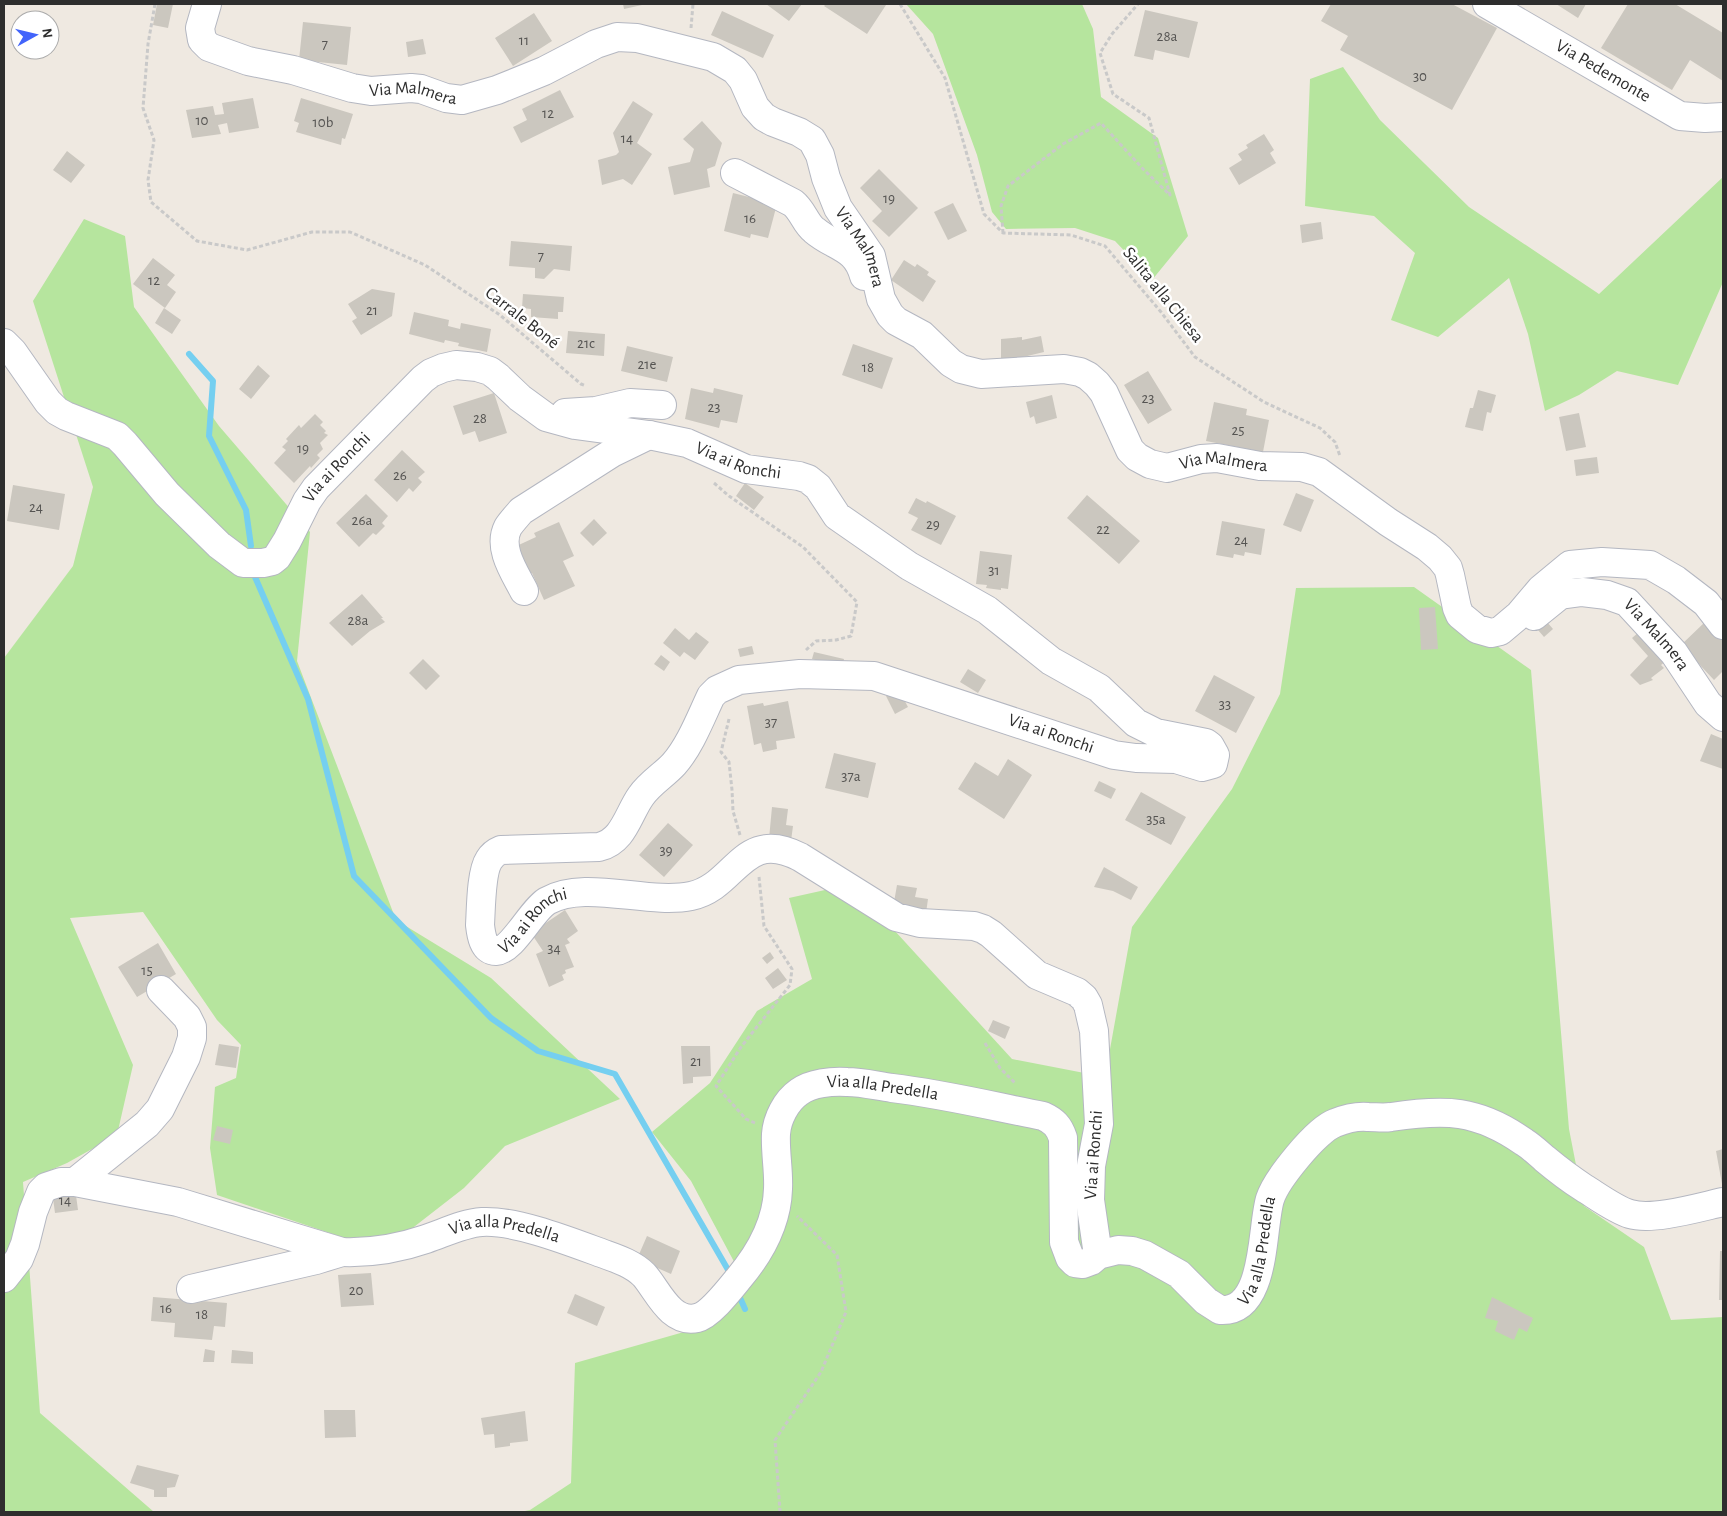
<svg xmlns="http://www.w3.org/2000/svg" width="1727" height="1516" font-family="'Alegreya Sans',sans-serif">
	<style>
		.green { fill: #b6e59e }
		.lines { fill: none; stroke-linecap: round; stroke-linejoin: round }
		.stream { stroke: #75cff0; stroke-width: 6 }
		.building { fill: #cbc7bf }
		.minor-casing { stroke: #b4b7c1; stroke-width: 30 }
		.path { stroke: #c9c9c9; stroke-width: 3; stroke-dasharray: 4 2.5; stroke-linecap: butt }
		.minor { stroke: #fff; stroke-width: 28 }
		.labels { text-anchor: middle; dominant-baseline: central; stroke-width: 5; stroke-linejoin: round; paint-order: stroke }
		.number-label { font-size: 15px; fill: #555452 }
		.street-label { font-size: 18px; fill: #2e2e2e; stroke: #fff }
	</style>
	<rect width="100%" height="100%" fill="#efe9e1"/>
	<path class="green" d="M906 4H1082L1093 29 1101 97 1158 138 1188 236 1152 280 1115 241 1075 228 1006 229 992 212 977 155 933 34Z
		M1343 67 1380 120 1469 207 1599 294 1723 177V282L1678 385 1617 371 1579 395 1545 411 1528 334 1509 278 1438 337 1391 320 1415 253 1374 216 1305 206 1310 79Z
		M84 219 125 236 134 307 219 426 310 532 297 661 396 920 491 978 620 1099 505 1146 464 1188 383 1251 217 1195 210 1148 215 1087 236 1078 241 1045 217 1020 143 912 70 918 133 1065 117 1135 67 1163 23 1182 40 1413 154 1512H4V658L73 566 93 487 33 301Z
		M1414 587 1531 670 1569 1129 1584 1206 1644 1247 1671 1320 1723 1317V1512H520L530 1510 571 1483 575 1363 698 1328 747 1286 691 1181 652 1132 710 1083 757 1011 812 979 789 898 852 884 1012 1059 1105 1077 1132 927 1232 789 1280 694 1296 588Z"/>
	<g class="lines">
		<path class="stream" d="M189 354 213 381 209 436 246 510 251 546
			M255 577 308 699 354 876 491 1018 538 1051 615 1074 731 1275
			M737 1291 745 1309"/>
	</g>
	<path class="building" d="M157 4H173L168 28 153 25Z
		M623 4H642V5L624 9Z
		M766 4H802L789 21Z
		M826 4H884L886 5 867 34 824 6Z
		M1331 4H1452L1497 28 1452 110 1340 50 1348 36 1321 21Z
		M1556 4H1586L1578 18Z
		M1628 4H1675L1723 33V81L1690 60 1672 90 1601 48Z
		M1145 10 1198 22 1189 58 1155 50 1153 60 1134 56Z
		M722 11 774 35 763 58 711 35Z
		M534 13 552 41 513 66 495 38Z
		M303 22 351 27 347 65 299 60Z
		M423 39 426 54 408 57 406 42Z
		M560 90 574 117 521 143 513 127 527 120 522 109Z
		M253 98 259 128 229 133 227 123 218 125 221 134 192 138 186 110 213 106 215 115 224 114 222 103Z
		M301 98 353 114 345 139 342 138 341 145 296 132 299 123 294 121Z
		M633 101 653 114 637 143 652 154 632 185 623 179 602 185 598 160 616 155 619 152 613 133Z
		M702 121 722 143 715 166 707 169 710 187 674 195 668 167 690 162 694 149 683 139Z
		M1264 134 1274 150 1270 153 1276 163 1239 185 1229 168 1242 160 1238 154 1248 148 1246 145Z
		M67 151 85 165 71 183 53 170Z
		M879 169 918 208 889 237 872 221 882 211 860 188Z
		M733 193 777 204 768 238 751 234 750 238 724 231Z
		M953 203 967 231 948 240 934 212Z
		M1321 222 1323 239 1302 243 1300 225Z
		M511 241 572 246 570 271 554 269 544 279 535 278V268L509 266Z
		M153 258 175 275 167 285 176 292 165 308 133 284Z
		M904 260 915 267 917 264 929 272 927 275 936 281 923 302 891 280Z
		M372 289 395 293 392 316 361 335 352 321 357 318 348 304Z
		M523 294 564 297 563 312H558V319L531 317V309L522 308Z
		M164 308 181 320 172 334 155 323Z
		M414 312 449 320 448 326 460 329 461 323 491 329 487 352 458 346 459 343 445 340 444 343 409 334Z
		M568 331 605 334 604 356 566 353Z
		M1041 336 1044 352 1023 357V361L1001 362V339L1022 337V340Z
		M853 344 893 358 882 389 842 375Z
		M627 346 673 357 667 382 621 371Z
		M258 365 270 376 251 399 239 389Z
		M1148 371 1172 410 1148 424 1124 385Z
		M691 388 713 393 714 388 743 395 737 423 721 420 719 428 685 419Z
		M1478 390 1496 395 1491 413 1487 412 1483 431 1465 427 1470 408H1473Z
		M494 393 507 433 479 442 475 431 463 435 453 406Z
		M1052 395 1057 418 1036 424 1034 416 1030 418 1026 402Z
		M1214 402 1247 409 1246 415 1269 420 1263 452 1206 441Z
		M1579 413 1586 447 1566 451 1559 417Z
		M315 414 323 422 320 425 326 431 324 433 328 435 320 443 323 449 317 455 320 458 311 468 310 466 294 483 274 463 286 450 282 447 288 441 286 439 299 425 301 428Z
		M402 450 425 472 418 478 422 482 413 492 409 488 397 502 374 480Z
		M1597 457 1599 473 1576 476 1574 460Z
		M745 483 764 497 754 510 736 496Z
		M13 485 65 494 59 530 7 521Z
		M1296 493 1314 500 1301 532 1283 525Z
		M366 494 388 516 382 523 385 526 376 535 373 533 359 547 336 523Z
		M1087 495 1140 541 1119 564 1067 518Z
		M916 498 926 503 927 501 956 516 941 545 911 530 918 518 908 513Z
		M594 519 607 533 593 546 580 533Z
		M1222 521 1265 529 1261 555 1245 552 1244 556 1234 554 1233 558 1216 555Z
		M559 522 574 556 563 561 575 586 544 600 532 573 523 577 510 549 536 537 534 533Z
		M980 551 1012 555 1008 589 1001 588V590L986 588 987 585 976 584Z
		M362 594 383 618H381L385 622 370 631 352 646 329 623Z
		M1435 607 1438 649 1421 650 1419 608Z
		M1547 622 1553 629 1544 637 1538 630Z
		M1705 622 1723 641V671L1714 680 1681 645Z
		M1646 626 1672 656 1661 665 1664 668 1651 678 1653 680 1640 685 1630 675 1648 656 1632 638Z
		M675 628 689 640 696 632 709 642 695 660 684 652 680 657 663 643Z
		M752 646 754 654 740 657 738 649Z
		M814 652 844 659 842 667 812 659Z
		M661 655 670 662 664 671 654 664Z
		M423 659 440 676 426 690 409 673Z
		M968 669 986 680 978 693 960 682Z
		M1214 675 1255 697 1236 733 1195 711Z
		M901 694 908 707 895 714 886 696Z
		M788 701 795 738 776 741 777 749 763 752 761 743 754 745 747 706 763 703 764 706Z
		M1711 734 1723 739V769L1700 761Z
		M834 753 876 763 868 798 825 788Z
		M1008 759 1032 775 1004 819 958 789 975 762 998 776Z
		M1099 781 1116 789 1111 799 1094 791Z
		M1141 792 1186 817 1171 845 1125 820Z
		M772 807 788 809 786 825 793 826 791 841 769 839Z
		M668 823 693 845 664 877 639 855Z
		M1104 867 1138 887 1131 900 1113 891 1094 887Z
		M897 885 917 888 915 897 928 899 926 913 893 908Z
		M565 910 578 931 567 939 570 943 565 945 574 967 565 970 566 973 562 975 564 980 549 987 536 954 543 951 531 933Z
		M158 943 176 974 137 997 118 967Z
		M770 952 774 958 767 964 762 958Z
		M778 968 787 980 773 989 765 978Z
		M993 1020 1010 1027 1005 1039 988 1031Z
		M219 1044 239 1047 236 1068 215 1065Z
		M681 1046H710L711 1076 693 1077V1083L683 1084Z
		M217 1126 233 1130 230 1144 213 1140Z
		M1723 1149V1184H1722L1716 1151Z
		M75 1188 78 1210 55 1213 52 1191Z
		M647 1236 680 1251 671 1274 637 1259Z
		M1720 1251H1723V1300H1719Z
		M371 1273 374 1305 341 1307 338 1275Z
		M575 1294 605 1307 597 1326 567 1313Z
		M153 1297 227 1303 225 1327 214 1326 212 1340 174 1337 175 1323 151 1321Z
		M1492 1297 1533 1318 1527 1332 1519 1328 1514 1340 1495 1331 1498 1321 1485 1318Z
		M205 1349 215 1351 214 1362H203Z
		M232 1350 253 1352V1364L231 1363Z
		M324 1410H355L356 1437 325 1438Z
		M525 1411 528 1441 510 1443V1446L495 1448 494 1434 484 1435 481 1418Z
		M137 1465 179 1475 175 1487 167 1488V1497H154V1490L130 1483Z"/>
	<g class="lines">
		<g class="minor-casing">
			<g id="minor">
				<path id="s1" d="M207 4 200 28 202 40 209 47 248 61 293 70 352 88 371 91 411 88 421 89 446 98 462 100 497 90 544 71 596 44 617 37 637 38 713 57 735 70 743 80 755 107 764 117 773 122 799 132 812 140 820 155 826 178 838 208 871 256 881 299 890 315 896 321 922 335 951 363 961 369 981 374 1064 369 1080 372 1088 376 1097 384 1104 393 1130 450 1137 457 1150 464 1167 468 1201 459 1217 458 1260 466 1302 467 1319 472 1388 522 1427 547 1440 558 1448 568 1450 575 1457 608 1460 615 1477 629 1491 633 1500 631 1519 615 1541 589 1570 565 1602 562 1650 565 1676 580 1706 603 1723 625"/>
				<path id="s2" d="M1487 4 1680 116 1705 118 1723 117"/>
				<path d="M735 173 793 203C803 211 805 223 814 230 835 248 856 246 864 276"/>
				<path id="s3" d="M4 343 13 352 48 402 57 411 66 416 117 436 125 444 167 494 219 545 243 563H263L272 561 277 557 287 541 307 501 316 488 423 379 431 373 443 368 456 365 477 367 490 371 498 377 520 398 546 417 575 425 649 435 687 443 746 469 799 476 808 479 818 487 837 516 909 566 987 610 1051 661 1099 688 1136 723 1156 733 1206 743 1210 746 1215 755 1213 764 1202 767 1176 759 1136 758 1114 755 874 676 800 674 739 680 717 690 711 696C701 717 690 746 674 764 664 775 650 783 641 796 628 814 624 841 599 847L501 850C496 852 492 855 489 860 481 872 481 909 480 925 481 934 483 951 496 951 513 950 531 911 547 901 585 879 647 905 691 896 736 887 742 827 800 857L896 917 920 923 974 926 983 929 991 934 1037 975 1077 992 1084 998 1088 1005 1094 1031 1099 1124 1091 1166 1090 1200 1098 1255"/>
				<path d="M565 413 596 411 630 403 662 405"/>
				<path d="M524 591C515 573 497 548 508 527 512 521 517 516 521 511L612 453 649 435"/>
				<path id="s4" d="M1534 616 1560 595 1582 592 1607 595 1627 602 1674 653 1708 704 1723 717"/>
				<path d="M75 1182 147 1124 160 1109 186 1057 192 1038V1027L187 1017 161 990"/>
				<path id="s5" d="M4 1278 19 1259 25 1244 33 1212 41 1192 46 1187 61 1182H75L178 1202 342 1252C370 1253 400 1248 426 1239 444 1233 464 1223 482 1222 516 1220 571 1242 604 1254 618 1259 633 1264 644 1275 657 1289 670 1324 697 1318 710 1315 730 1289 739 1278 760 1253 777 1222 778 1189 779 1171 775 1152 776 1134 777 1119 786 1101 799 1092 811 1083 832 1081 847 1082 862 1082 877 1086 892 1088 943 1094 992 1106 1043 1116 1054 1121 1059 1126 1063 1138L1064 1242 1070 1258 1075 1263 1083 1264 1091 1261 1098 1255 1118 1250 1132 1251 1145 1255 1179 1274 1206 1301 1220 1310C1267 1313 1261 1228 1270 1199 1276 1180 1316 1130 1335 1123 1345 1119 1357 1116 1368 1117 1376 1117 1383 1118 1391 1117 1445 1109 1477 1109 1524 1142 1532 1147 1538 1153 1545 1159 1557 1169 1570 1179 1584 1188 1597 1196 1616 1210 1630 1214 1653 1221 1700 1207 1723 1202"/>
				<path d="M191 1289 316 1260 342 1252"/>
			</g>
		</g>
		<path class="path" d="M155 4 148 44 143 108 154 140 148 180 151 202 197 241 247 250 312 232H350L425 265 500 315 581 384 586 386
			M900 4 945 78 984 214 1003 233 1071 235 1105 246 1161 312 1195 357 1264 402 1320 428 1335 442 1340 456
			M691 28 693 4
			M1003 233 1001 206 1008 186 1063 144 1101 123 1143 169 1170 195 1149 118 1113 94 1100 53 1112 34 1138 4
			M714 483 729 496 803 547 857 602 851 636 836 640 816 641 806 650
			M729 719 721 752 729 762 732 790 733 811 740 835
			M985 1043 1000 1068 1016 1084
			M755 1123 746 1119 716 1086 741 1047 790 985 792 969 764 926 759 877
			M780 1512 775 1440 821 1372 846 1312 837 1255 797 1216"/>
		<use href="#minor" class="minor"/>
	</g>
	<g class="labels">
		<g class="number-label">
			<text x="1167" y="36">28a</text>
			<text x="524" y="40">11</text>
			<text x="325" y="44">7</text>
			<text x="1420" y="76">30</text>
			<text x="548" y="113">12</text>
			<text x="202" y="120">10</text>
			<text x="323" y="122">10b</text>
			<text x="627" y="138">14</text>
			<text x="889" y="198">19</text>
			<text x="750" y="218">16</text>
			<text x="541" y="256">7</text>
			<text x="154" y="280">12</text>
			<text x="372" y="310">21</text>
			<text x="586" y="343">21c</text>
			<text x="647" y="364">21e</text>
			<text x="868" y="367">18</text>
			<text x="1148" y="398">23</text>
			<text x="714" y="407">23</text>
			<text x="480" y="418">28</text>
			<text x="1238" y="430">25</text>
			<text x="303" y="448">19</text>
			<text x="400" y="475">26</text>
			<text x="36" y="507">24</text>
			<text x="362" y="520">26a</text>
			<text x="933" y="524">29</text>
			<text x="1103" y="529">22</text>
			<text x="1241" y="540">24</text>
			<text x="994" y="570">31</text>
			<text x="358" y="620">28a</text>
			<text x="1225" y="704">33</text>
			<text x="771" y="722">37</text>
			<text x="851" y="776">37a</text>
			<text x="1156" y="819">35a</text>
			<text x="666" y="850">39</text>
			<text x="554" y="948">34</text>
			<text x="147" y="970">15</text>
			<text x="696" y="1061">21</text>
			<text x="65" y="1200">14</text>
			<text x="356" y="1290">20</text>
			<text x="166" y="1308">16</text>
			<text x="202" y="1314">18</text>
		</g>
		<g class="street-label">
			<text stroke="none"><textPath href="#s2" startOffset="134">Via Pedemonte</textPath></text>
			<text stroke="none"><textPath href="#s1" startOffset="258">Via Malmera</textPath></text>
			<text stroke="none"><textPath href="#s1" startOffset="828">Via Malmera</textPath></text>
			<text transform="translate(1163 295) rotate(51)">Salita alla Chiesa</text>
			<text transform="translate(522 318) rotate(38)">Carrale Boné</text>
			<text stroke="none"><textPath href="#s3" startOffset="941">Via ai Ronchi</textPath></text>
			<text stroke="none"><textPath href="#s1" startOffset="1308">Via Malmera</textPath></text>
			<text stroke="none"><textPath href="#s3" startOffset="475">Via ai Ronchi</textPath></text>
			<text stroke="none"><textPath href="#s4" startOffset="146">Via Malmera</textPath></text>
			<text transform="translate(1051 734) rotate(19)">Via ai Ronchi</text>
			<text stroke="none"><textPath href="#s3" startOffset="2500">Via ai Ronchi</textPath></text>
			<text stroke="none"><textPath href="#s5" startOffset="1145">Via alla Predella</textPath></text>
			<text transform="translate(1094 1155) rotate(-86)">Via ai Ronchi</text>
			<text stroke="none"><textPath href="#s5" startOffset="575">Via alla Predella</textPath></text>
			<text stroke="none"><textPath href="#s5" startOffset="1714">Via alla Predella</textPath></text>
		</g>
	</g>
	<rect width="1727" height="1516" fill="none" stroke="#2e2e2e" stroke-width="10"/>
	<g transform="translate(35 35) rotate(82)"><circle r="24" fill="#ffffff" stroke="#ababab"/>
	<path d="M0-4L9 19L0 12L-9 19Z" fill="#4264fb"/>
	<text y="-8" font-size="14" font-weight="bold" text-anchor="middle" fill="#2e2e2e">N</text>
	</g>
</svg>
